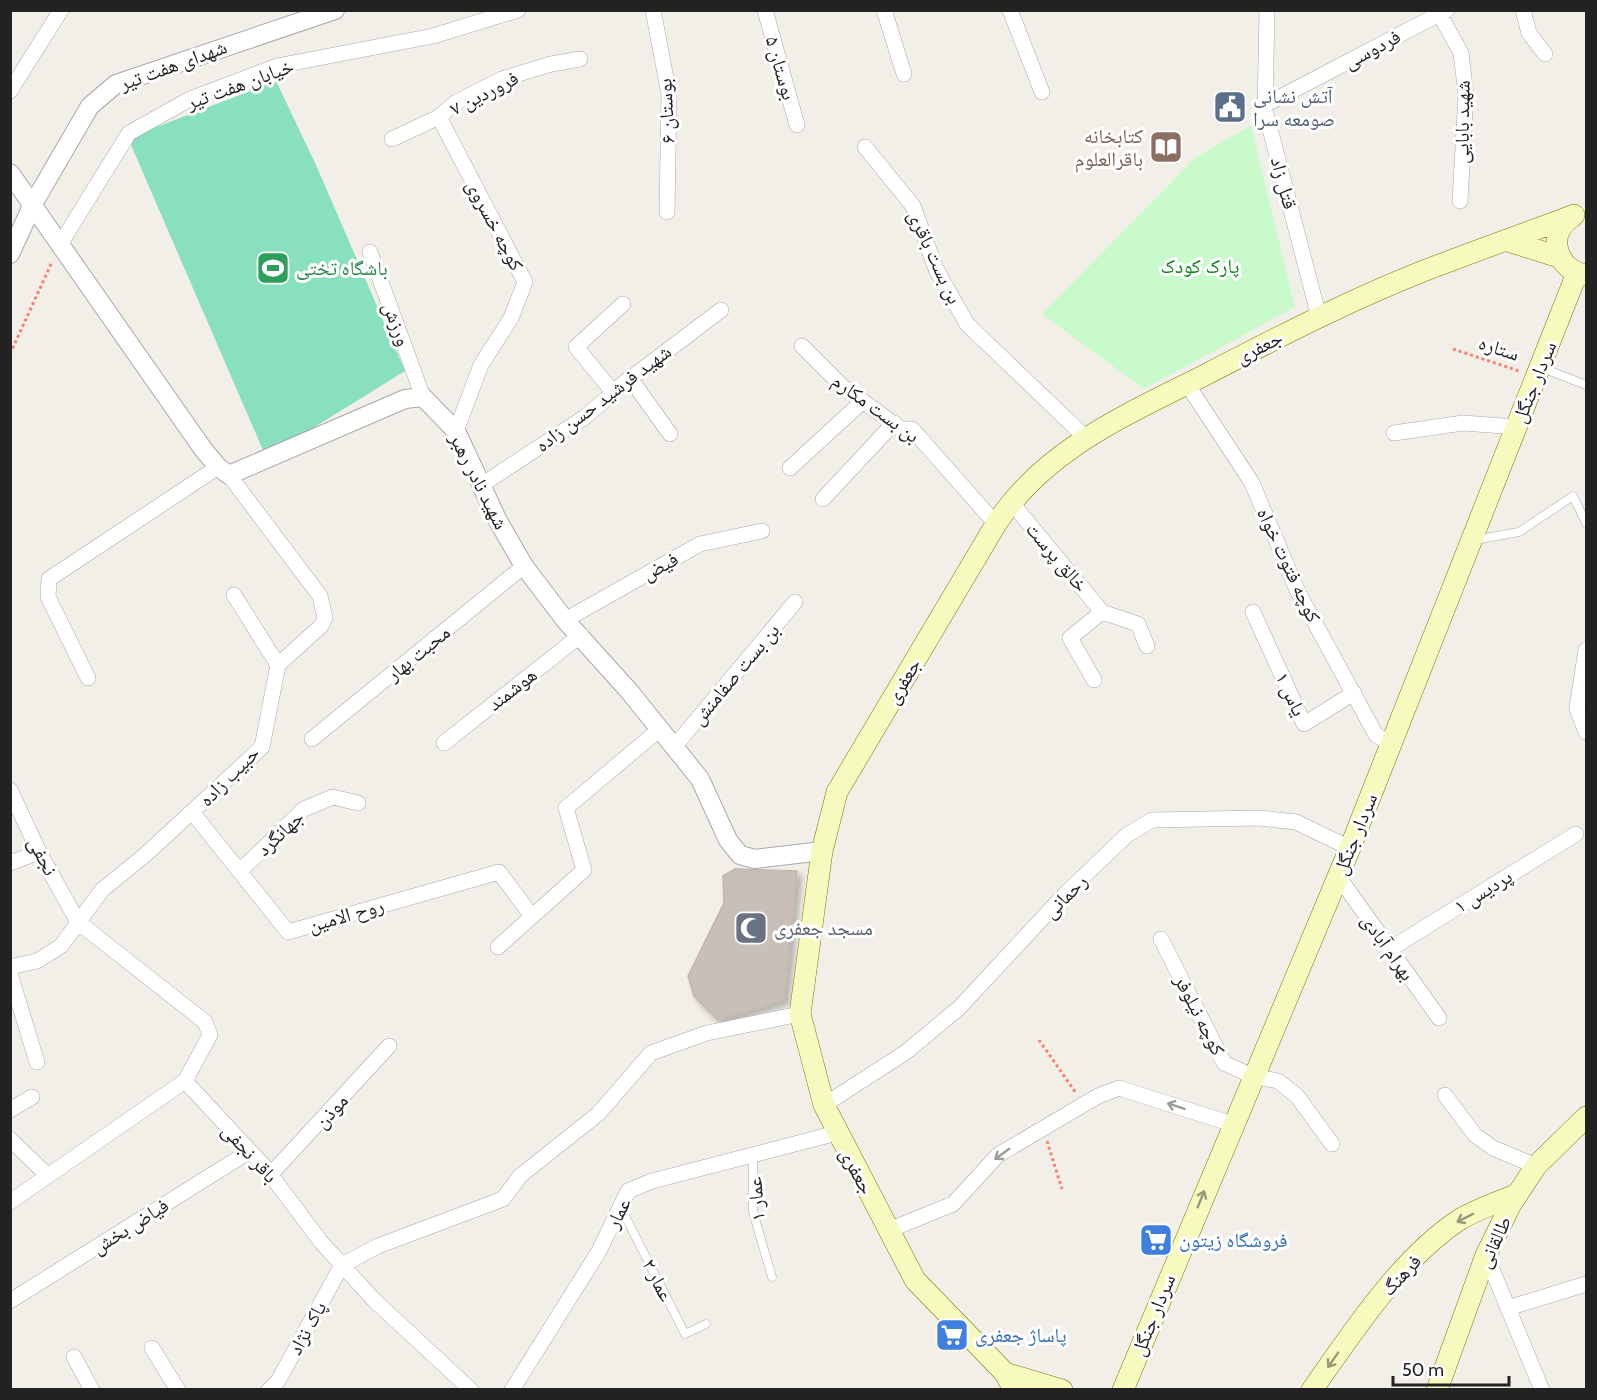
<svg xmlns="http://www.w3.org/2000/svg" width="1597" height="1400" font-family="Cabin,'Noto Naskh Arabic',sans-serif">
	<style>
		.park { fill: #c8facc }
		.pitch { fill: #88e0be }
		.building { fill: #c7bfb8; stroke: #c4b6ab; stroke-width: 1.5; filter: url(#shadow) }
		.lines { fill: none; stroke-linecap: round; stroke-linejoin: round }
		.service-casing { stroke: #a9a9a9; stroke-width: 9 }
		.minor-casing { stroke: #a9a9a9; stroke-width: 16 }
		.tertiary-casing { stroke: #a9a9a9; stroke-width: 20 }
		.secondary-casing { stroke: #707d05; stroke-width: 22 }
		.path { stroke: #fa8072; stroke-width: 3; stroke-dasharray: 3 3; stroke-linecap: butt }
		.service { stroke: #fff; stroke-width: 8 }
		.minor { stroke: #fff; stroke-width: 15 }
		.tertiary { stroke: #fff; stroke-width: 18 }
		.secondary { stroke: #f7fabf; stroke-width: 21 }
		.oneway { stroke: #9c9c9c }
		.oneway2 { stroke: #979978 }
		.labels { text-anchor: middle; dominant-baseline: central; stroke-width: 6; stroke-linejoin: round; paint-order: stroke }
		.street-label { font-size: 20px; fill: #222; stroke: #fff }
		.service-label { font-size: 20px; fill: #4e5e75; stroke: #fff; text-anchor: start }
		.education-label { font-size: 20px; fill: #785e54; stroke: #fff; text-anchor: end }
		.park-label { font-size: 20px; fill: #0c8416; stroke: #fff }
		.leisure-label { font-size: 20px; fill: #27864d; stroke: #fff; text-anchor: start }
		.worship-label { font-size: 20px; fill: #5b616d; stroke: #fff; text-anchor: start }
		.shop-label { font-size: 20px; fill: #366cbe; stroke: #fff; text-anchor: start }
	</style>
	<defs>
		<filter id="shadow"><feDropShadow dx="4.5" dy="4.5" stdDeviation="3" flood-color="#0004"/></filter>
	</defs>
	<rect width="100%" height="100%" fill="#f2efe9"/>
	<path class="park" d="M1251 125 1295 307 1144 389 1042 314 1195 158Z"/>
	<path class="pitch" d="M276 81 316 165 405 371 266 457 128 138Z"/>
	<path class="building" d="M735 869 797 871 784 1000 718 1020 694 996 688 976 724 903 723 876Z"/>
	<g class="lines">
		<g class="service-casing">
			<path id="service" d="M1540 367 1586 385
				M1475 540 1519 532 1573 496 1586 523
				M753 1155V1212L772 1277
				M620 1206 685 1334 706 1324"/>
		</g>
		<g class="minor-casing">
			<path id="minor" d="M653 10 669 94 667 212
				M765 10 797 125
				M884 10 904 74
				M1010 10 1042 92
				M1267 10 1265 110 1319 317
				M1523 10 1529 33 1545 54
				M1439 13 1461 53 1466 95 1460 201
				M10 91 61 10
				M1265 105 1447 10
				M439 117 525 282 511 318 481 365 456 431
				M392 139 439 117 455 103 502 79 551 64 580 59
				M865 147 913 206 936 269 967 324 1086 438
				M61 243 129 133 190 99 277 66 433 36 518 10
				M370 252 423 397
				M623 304 576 347 613 392 630 378 670 434
				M802 346 842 386 901 429H912L996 524
				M1187 384 1252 483 1298 592 1376 735 1391 744
				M1394 433 1463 423 1517 427
				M790 468 863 401
				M483 484 585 417 627 381 721 310
				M823 499 894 423
				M1011 502 1102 612
				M234 595 278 665
				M1253 612 1304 724 1354 693
				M565 620 700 544 762 531
				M1586 650 1577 708 1586 732
				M88 678 48 597 49 579 218 467
				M1094 680 1070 638 1102 612 1138 624 1147 646
				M312 739 524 566
				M444 743 581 635
				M675 746 795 602
				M10 790 39 852 78 922 205 1022 210 1035 185 1081 264 1166 321 1242 374 1300 471 1390
				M192 812 288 932 499 872 531 915
				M10 863 39 852
				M240 871 304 809 333 797 358 803
				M1338 876 1439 1018
				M1161 939 1224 1063 1252 1076 1278 1081 1297 1096 1332 1144
				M498 947 584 870 566 808 660 729
				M1390 949 1576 834
				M10 967 37 961 61 946 102 890 145 855 262 747 278 665 321 626 325 618 320 596 229 475
				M10 974 37 1062
				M1445 1095 1475 1135 1493 1148 1536 1166
				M824 1105 906 1052 959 1008 1064 895 1127 835 1152 820 1259 818 1296 822 1350 848
				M10 1110 32 1097
				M10 1139 48 1176
				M271 1174 389 1046
				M10 1202 185 1081
				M889 1230 953 1204 998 1155 1098 1096 1119 1088 1232 1124
				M1486 1255 1542 1390
				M10 1301 250 1151
				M1508 1308 1586 1284
				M152 1348 178 1390
				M74 1357 92 1390
				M269 1390 278 1381 342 1265 378 1246 503 1199 520 1176 598 1114 651 1053 707 1033 800 1014
				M512 1390 599 1251 628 1191 652 1181 837 1133"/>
		</g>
		<g class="tertiary-casing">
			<path id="tertiary" d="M10 173 203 449 218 467 229 475 405 399 423 397 456 431 498 521 524 566 565 620 629 691 700 779 728 840 740 855 755 859 822 851
				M10 254 33 204 90 106 116 84 335 10"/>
		</g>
		<g class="secondary-casing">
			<path id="secondary" d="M1572 217C1545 234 1557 271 1586 275
				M1508 241 1559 257
				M1005 1373 1062 1390
				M1014 1390 1005 1373 915 1280 824 1105 800 1014 822 851 837 792 996 524C1045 449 1126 415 1203 376 1284 334 1365 292 1450 261 1491 245 1533 231 1574 215
				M1123 1390 1350 848 1577 273
				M1312 1390C1352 1333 1401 1258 1459 1220 1477 1209 1499 1202 1518 1194
				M1437 1390 1486 1255 1511 1204 1536 1166 1586 1117"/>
		</g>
		<path class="path" d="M1453 349 1519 371
			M10 354 52 262
			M1039 1040 1076 1093
			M1047 1141 1062 1189"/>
		<use href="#service" class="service"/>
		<use href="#minor" class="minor"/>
		<use href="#tertiary" class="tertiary"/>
		<use href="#secondary" class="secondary"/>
	</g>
	<defs><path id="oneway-shaft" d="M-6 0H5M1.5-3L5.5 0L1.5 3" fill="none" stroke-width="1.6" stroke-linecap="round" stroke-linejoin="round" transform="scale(1.5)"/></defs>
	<g class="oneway">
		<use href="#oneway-shaft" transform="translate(1176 1106) rotate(-162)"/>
		<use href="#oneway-shaft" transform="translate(1002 1154) rotate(144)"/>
	</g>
	<g class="oneway2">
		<use href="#oneway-shaft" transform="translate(1201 1199) rotate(-68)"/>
		<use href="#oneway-shaft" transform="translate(1465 1218) rotate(153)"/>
		<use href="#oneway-shaft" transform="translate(1333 1360) rotate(125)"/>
	</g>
	<defs>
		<g id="civic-square" transform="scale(1.725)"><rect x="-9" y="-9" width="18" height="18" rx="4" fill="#5c6f8a" stroke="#fff"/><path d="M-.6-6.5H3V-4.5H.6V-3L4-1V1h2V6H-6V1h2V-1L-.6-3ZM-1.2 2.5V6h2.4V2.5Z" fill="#fff"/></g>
		<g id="library-square" transform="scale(1.725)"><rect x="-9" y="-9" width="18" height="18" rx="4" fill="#8d6e63" stroke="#fff"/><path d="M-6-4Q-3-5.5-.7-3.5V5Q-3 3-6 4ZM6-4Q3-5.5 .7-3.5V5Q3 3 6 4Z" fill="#fff"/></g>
		<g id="stadium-square" transform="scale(1.725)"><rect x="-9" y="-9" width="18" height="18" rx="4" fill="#2e9e5b" stroke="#fff"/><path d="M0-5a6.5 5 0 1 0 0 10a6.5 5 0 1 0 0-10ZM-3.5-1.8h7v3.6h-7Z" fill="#fff"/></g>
		<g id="mosque-square" transform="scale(1.725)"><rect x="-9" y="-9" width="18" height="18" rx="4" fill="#6b7280" stroke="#fff"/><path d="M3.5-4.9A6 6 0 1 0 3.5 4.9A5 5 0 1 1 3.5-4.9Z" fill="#fff"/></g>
		<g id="supermarket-square" transform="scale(1.725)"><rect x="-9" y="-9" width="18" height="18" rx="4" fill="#3f7fe0" stroke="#fff"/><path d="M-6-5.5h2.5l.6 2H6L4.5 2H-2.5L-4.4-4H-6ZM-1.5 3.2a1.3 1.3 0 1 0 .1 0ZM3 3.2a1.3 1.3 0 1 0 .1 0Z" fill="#fff"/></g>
	</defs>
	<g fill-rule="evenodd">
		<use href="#civic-square" x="1230" y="107"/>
		<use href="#library-square" x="1166" y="147"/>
		<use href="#stadium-square" x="273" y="268"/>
		<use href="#mosque-square" x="751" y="928"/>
		<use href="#supermarket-square" x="1156" y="1240"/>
		<use href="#supermarket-square" x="952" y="1335"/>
	</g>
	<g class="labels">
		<g class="street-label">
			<text transform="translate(1372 49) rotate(-28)">فردوسی</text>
			<text transform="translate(173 65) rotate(-20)">شهدای هفت تیر</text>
			<text transform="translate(781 68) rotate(74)">بوستان ۵</text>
			<text transform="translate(240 84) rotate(-20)">خیابان هفت تیر</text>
			<text transform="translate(484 93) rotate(-27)">فروردین ۷</text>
			<text transform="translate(666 111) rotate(-93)">بوستان ۶</text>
			<text transform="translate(1462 122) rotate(-89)">شهید بابایی</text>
			<text transform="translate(1284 183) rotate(75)">قتل زاد</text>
			<text transform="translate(495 225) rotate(62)">کوچه خسروی</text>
			<text transform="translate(935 257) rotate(65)">بن بست باقری</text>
			<text transform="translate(397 324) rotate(70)">ورزش</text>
			<text transform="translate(1259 347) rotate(-27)">جعفری</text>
			<text transform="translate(1499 348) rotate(18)">ستاره</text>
			<text transform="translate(1534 382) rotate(-68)">سردار جنگل</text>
			<text transform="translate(603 398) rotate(-37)">شهید فرشید حسن زاده</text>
			<text transform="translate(876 408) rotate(36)">بن بست مکارم</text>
			<text transform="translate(479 481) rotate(63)">شهید نادر رهبر</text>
			<text transform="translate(1057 557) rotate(50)">خالق پرست</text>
			<text transform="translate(1289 565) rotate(65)">کوچه فتوت خواه</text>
			<text transform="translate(660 566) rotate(-28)">فیض</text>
			<text transform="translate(418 653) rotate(-39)">محبت بهار</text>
			<text transform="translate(735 674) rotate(-50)">بن بست صفامنش</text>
			<text transform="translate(903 681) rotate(-59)">جعفری</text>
			<text transform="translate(512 689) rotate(-38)">هوشمند</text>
			<text transform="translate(1291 694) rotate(65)">یاس ۱</text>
			<text transform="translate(229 776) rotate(-45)">حبیب زاده</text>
			<text transform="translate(280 833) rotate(-43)">جهانگرد</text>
			<text transform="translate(1355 834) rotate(-68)">سردار جنگل</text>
			<text transform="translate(43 856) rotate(63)">نجفی</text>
			<text transform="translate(1483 891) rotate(-32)">پردیس ۱</text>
			<text transform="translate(1065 896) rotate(-45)">رحمانی</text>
			<text transform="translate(346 915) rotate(-16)">روح الامین</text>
			<text transform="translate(1388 947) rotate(55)">بهرام آبادی</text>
			<text transform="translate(1200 1015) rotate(63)">کوچه نیلوفر</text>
			<text transform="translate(331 1111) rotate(-47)">موذن</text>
			<text transform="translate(250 1153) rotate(48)">باقر نجفی</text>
			<text transform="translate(857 1171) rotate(62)">جعفری</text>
			<text transform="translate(756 1199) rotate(-95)">عمار ۱</text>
			<text transform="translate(618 1213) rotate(-63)">عمار</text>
			<text transform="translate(130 1226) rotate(-32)">فیاض بخش</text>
			<text transform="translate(1494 1242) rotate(-65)">طالقانی</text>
			<text transform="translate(1401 1275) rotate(-47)">فرهنگ</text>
			<text transform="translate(658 1280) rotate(63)">عمار ۲</text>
			<text transform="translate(1153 1315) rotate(-68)">سردار جنگل</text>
			<text transform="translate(307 1328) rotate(-61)">پاک نژاد</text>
		</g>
		<g class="service-label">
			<text x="1253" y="96">آتش نشانی<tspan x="1253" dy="23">صومعه سرا</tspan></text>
		</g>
		<g class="education-label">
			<text x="1143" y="136">کتابخانه<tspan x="1143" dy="23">باقرالعلوم</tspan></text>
		</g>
		<g class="park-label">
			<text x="1200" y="266">پارک کودک</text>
		</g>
		<g class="leisure-label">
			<text x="296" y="268">باشگاه تختی</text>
		</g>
		<g class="worship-label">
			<text x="774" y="928">مسجد جعفری</text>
		</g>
		<g class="shop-label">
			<text x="1179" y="1240">فروشگاه زیتون</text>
			<text x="975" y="1335">پاساژ جعفری</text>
		</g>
	</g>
	<rect width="1597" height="1400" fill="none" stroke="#222222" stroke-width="24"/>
	<path d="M1393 1376v9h116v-9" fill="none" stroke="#222222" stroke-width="3"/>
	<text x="1402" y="1376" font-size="18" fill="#222222" stroke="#ffffff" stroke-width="4.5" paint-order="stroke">50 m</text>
</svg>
